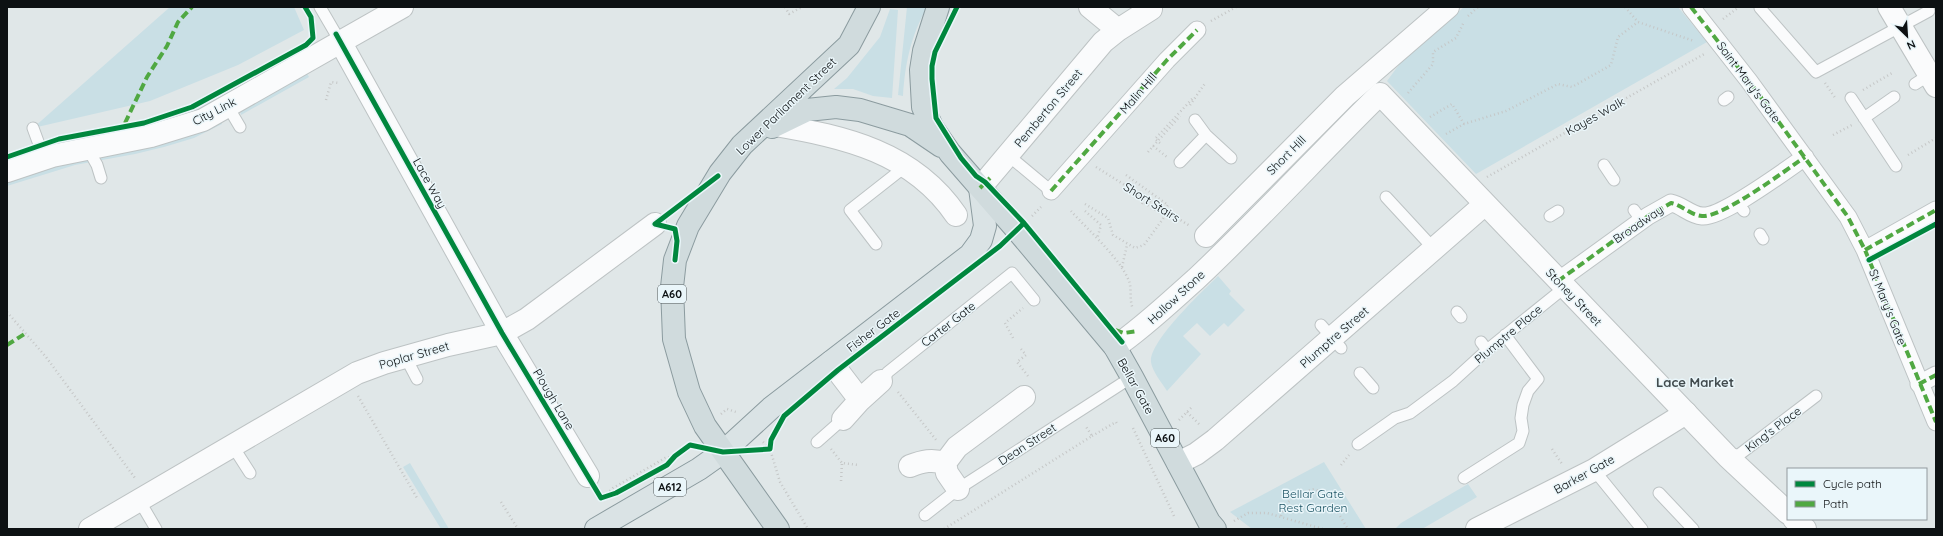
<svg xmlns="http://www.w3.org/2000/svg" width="1943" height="536" font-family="Quicksand,sans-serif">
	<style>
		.green { fill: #c9dfe5 }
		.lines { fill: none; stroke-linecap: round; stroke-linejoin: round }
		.service-casing { stroke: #bdc3c4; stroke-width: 13 }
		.pedestrian-casing { stroke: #bdc3c4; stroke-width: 19 }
		.minor-casing { stroke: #bdc3c4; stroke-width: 24 }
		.tertiary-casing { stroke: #bdc3c4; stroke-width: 24 }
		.primary-casing { stroke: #8b9b9f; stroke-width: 24 }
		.trunk-casing { stroke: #8b9b9f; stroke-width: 24 }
		.path { stroke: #c5c7c7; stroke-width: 2.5; stroke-dasharray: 1 3; stroke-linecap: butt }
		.service { stroke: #fafbfc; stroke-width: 11 }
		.pedestrian { stroke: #fafbfc; stroke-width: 17 }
		.minor { stroke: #fafbfc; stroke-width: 22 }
		.tertiary { stroke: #fafbfc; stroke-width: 22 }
		.primary { stroke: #dae3e5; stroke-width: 22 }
		.trunk { stroke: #d0dbdd; stroke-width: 22 }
		.quiet { stroke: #50a842; stroke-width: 4; stroke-dasharray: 8 4; stroke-linecap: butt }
		.cycleway-casing { stroke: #eaf6fa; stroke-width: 8 }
		.cycleway { stroke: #00873e; stroke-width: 5 }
		.labels { text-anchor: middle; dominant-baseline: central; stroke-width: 3; stroke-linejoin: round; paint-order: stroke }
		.shield { fill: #eaf6fa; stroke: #4f5658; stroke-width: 1 }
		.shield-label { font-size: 11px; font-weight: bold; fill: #0d1113 }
		.street-label { font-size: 12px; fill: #0d1113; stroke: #eaf6fa }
		.park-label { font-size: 12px; fill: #1a5262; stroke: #eaf6fa }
		.neighbourhood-label { font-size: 13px; font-weight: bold; fill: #414a4d; stroke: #eaf6fa }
	</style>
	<rect width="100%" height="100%" fill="#e0e7e8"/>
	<path class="green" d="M170 7H294L304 30 238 65 150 101 33 128Z
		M907 7H927C911 36 905 63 903 96L898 95Z
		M1464 7H1678L1707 42 1476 174 1387 81 1401 62Z
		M890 9 898 10 892 98 873 96 853 89H834L847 78 880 37Z
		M307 73 309 77 241 115 240 111Z
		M221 121 222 124 194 138 164 147 135 154 75 165 7 186V181L34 171 164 143 193 135Z
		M1218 276 1231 291 1229 294 1245 310 1228 327 1224 323 1210 336 1197 323 1183 336 1201 354 1167 391C1162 383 1152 371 1151 362 1149 341 1203 291 1218 276Z
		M1324 462 1366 529H1252L1230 512Z
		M410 463 449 529H441L403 467Z
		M1468 484 1477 497 1422 529 1396 528 1401 523Z"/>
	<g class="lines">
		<g class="service-casing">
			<path id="service" d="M320 7 341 43
				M1760 8 1816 72 1929 11
				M1915 84 1929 75
				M1851 98 1896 166
				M1724 100 1728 97
				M227 105 240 127
				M1864 118 1894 97
				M1195 120 1206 135 1231 158
				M33 128 44 158
				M88 149 97 165 101 178
				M1009 156 1051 191
				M1180 162 1206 135
				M1604 165 1614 180
				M1386 197 1434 249
				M1737 203 1744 211
				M1634 210 1642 221
				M1550 216 1558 211
				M1760 234 1763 239
				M876 244 850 210 906 166
				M1457 312 1461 317
				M1321 325 1341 348
				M1481 342 1487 350
				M406 358 417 379
				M1360 373 1373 388
				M881 381 888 372 1012 273 1034 300
				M817 442 843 419
				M1358 444 1395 418 1410 413 1453 381 1487 350 1564 288
				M232 445 250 473
				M1728 457 1740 454 1816 396
				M1594 470 1642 529
				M1464 478 1519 443 1523 431 1521 418 1523 405 1528 391 1538 379 1505 335
				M1659 493 1693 529
				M139 500 156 529
				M925 515 958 489 1132 377"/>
		</g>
		<g class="pedestrian-casing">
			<path id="pedestrian" d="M1691 7 1749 81 1848 217 1865 250 1936 422
				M1051 191 1167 60 1197 30
				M1865 250 1936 210
				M1558 281 1648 216 1671 203C1682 205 1690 215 1702 216 1722 218 1786 170 1805 157
				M1919 384 1936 375"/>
		</g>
		<g class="minor-casing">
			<path id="minor" d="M1090 7 1118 30
				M1889 7 1936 86
				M341 43 502 333 588 476
				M775 125C845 137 913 152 956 215
				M7 171 52 156 151 136 203 120 402 7
				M980 188 1103 42 1118 30 1151 9
				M1206 236 1345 96 1448 7
				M831 362 860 400 843 419
				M860 400 881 381
				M1178 463 1196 454 1215 440 1484 205
				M910 466C923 461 932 459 945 463
				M958 489 947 473 945 463 957 447 1024 397
				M90 529 357 373 384 363 448 345 502 333 527 319 655 224
				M1477 529 1594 470 1686 413"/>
		</g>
		<g class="tertiary-casing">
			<path id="tertiary" d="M1115 347C1144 327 1169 303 1196 279 1259 220 1318 155 1380 94L1728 457 1788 513
				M1794 519 1805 529"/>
		</g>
		<g class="primary-casing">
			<path id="primary" d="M596 529 699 469 723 452 771 408 970 255 981 240 985 226 980 188"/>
		</g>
		<g class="trunk-casing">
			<path id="trunk" d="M938 7 924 51 921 70 923 107 932 127 950 153 1017 230 1115 347 1132 377 1209 522 1215 529
				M772 127 807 110 836 107 860 110 910 125 941 146
				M778 529 705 426 689 392 674 339 672 287 675 260 688 226 720 173 742 145 849 45 869 7"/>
		</g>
		<path class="path" d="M785 7 789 14 802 7
			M1625 7 1638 22 1694 41
			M1468 16 1478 7
			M1723 19 1739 7
			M1211 21 1236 7
			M1825 83 1836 99
			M1863 90 1892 73
			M1408 93 1433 64V52L1456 38 1464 22
			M326 100 331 82 339 83
			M1190 105 1206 82
			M1430 117 1452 104 1464 124
			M1446 134 1464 124 1506 111 1558 84 1572 87 1611 65 1618 37 1638 22
			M1833 135 1852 125
			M1160 143 1155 139 1193 98
			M1153 146 1167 157
			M1148 152 1180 116
			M1908 155 1936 138
			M1096 167 1190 226
			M1126 175 1168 205 1165 209
			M1487 177 1706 53
			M1085 204 1108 218 1113 235 1135 248 1144 245 1168 212
			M1142 204 1143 202 1165 216
			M1071 211C1088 230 1120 258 1129 281 1132 289 1129 300 1133 309
			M1085 211 1101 225 1097 239
			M1032 216 1041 207
			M1122 267 1127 245
			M7 312 46 357 135 478
			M1013 338 1005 323 1023 308
			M1021 349 1026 355 1017 362 1028 376
			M898 392 937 441
			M358 396 417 498
			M1187 412 1201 426
			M721 414 727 409 736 412
			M1179 420 1192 407
			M1133 428 1174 516
			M1092 436 1116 422 1118 425
			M763 442 770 449 780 482 808 529
			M831 449 842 463
			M1552 449 1562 464
			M1341 465 1349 455
			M841 481 842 463 858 465
			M607 494 613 488 665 458 675 456
			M501 502 518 529
			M1281 516C1289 497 1295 493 1315 489L1329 498 1348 529
			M1234 521 1248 513H1267L1323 529
			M944 529 1092 436 1085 425"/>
		<use href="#service" class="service"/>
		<use href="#pedestrian" class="pedestrian"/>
		<use href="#minor" class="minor"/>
		<use href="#tertiary" class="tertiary"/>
		<use href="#primary" class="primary"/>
		<use href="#trunk" class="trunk"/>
		<path class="quiet" d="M1691 7 1749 81 1848 217 1865 250 1936 422
			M125 123 147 77 167 46 178 22 192 7
			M980 188 990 178
			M1051 191 1167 60 1197 30
			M1865 250 1936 210
			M1558 281 1648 216 1671 203C1682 205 1690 215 1702 216 1722 218 1786 170 1805 157
			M1115 330 1124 333 1137 331
			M7 345 26 333
			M1919 384 1936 375"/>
		<g class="cycleway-casing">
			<path id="cycleway" d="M957 7 935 52 932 66V79L936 118 961 158 976 176 985 182 1024 223 1122 342
				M336 34 502 333 601 498 616 493 667 465 675 456 690 445 723 452 770 449 771 440 784 416 838 370 1000 246 1024 223
				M7 157 59 139 144 123 192 107 306 45 313 38 311 17 305 7
				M655 224 718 176
				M655 224 675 229 677 241 675 260
				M1869 260 1936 224"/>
		</g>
		<use href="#cycleway" class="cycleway"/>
	</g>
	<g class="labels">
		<g class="shield">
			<rect x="658" y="285" width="28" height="18" rx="3"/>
			<rect x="1151" y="429" width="28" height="18" rx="3"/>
			<rect x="654" y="478" width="32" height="18" rx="3"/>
		</g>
		<g class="shield-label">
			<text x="672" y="294">A60</text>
			<text x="1165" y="438">A60</text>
			<text x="670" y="487">A612</text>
		</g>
		<g class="street-label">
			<text transform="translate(1749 82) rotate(53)">Saint Mary's Gate</text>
			<text transform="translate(1138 93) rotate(-49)">Malin Hill</text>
			<text transform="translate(786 106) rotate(-44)">Lower Parliament Street</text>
			<text transform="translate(1048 108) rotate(-50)">Pemberton Street</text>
			<text transform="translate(214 111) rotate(-27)">City Link</text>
			<text transform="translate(1595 116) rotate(-29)">Kayes Walk</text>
			<text transform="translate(1286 155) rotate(-45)">Short Hill</text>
			<text transform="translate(430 183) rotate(61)">Lace Way</text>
			<text transform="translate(1152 202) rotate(32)">Short Stairs</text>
			<text transform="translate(1638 224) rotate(-34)">Broadway</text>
			<text transform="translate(1176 297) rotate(-43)">Hollow Stone</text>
			<text transform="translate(1574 297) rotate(46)">Stoney Street</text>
			<text transform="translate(1888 307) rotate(68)">St Mary's Gate</text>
			<text transform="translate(948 324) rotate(-38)">Carter Gate</text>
			<text transform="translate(873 330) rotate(-37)">Fisher Gate</text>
			<text transform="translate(1508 334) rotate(-40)">Plumptre Place</text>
			<text transform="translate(1334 337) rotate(-41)">Plumptre Street</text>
			<text transform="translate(414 355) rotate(-16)">Poplar Street</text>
			<text transform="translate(1136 386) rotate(61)">Bellar Gate</text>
			<text transform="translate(554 399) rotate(59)">Plough Lane</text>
			<text transform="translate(1773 429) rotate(-37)">King's Place</text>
			<text transform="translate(1027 444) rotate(-33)">Dean Street</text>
			<text transform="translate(1584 474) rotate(-29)">Barker Gate</text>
		</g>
		<g class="park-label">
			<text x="1313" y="493">Bellar Gate<tspan x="1313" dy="14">Rest Garden</tspan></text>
		</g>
		<g class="neighbourhood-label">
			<text x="1695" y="382">Lace Market</text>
		</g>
	</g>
	<rect width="1943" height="536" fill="none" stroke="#0d1113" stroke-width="16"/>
	<rect x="1787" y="468" width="140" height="52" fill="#eaf6fa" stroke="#929a9e"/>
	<rect x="1795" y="481" width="20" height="6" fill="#00873e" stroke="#929a9e"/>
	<text x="1823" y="488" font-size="12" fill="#0d1113">Cycle path</text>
	<rect x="1795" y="501" width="20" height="6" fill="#50a842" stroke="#929a9e"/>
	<text x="1823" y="508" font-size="12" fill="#0d1113">Path</text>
	<g transform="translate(1907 36) rotate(155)" stroke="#eaf6fa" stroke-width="3" paint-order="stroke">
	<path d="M0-3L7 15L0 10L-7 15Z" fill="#0d1113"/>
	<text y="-6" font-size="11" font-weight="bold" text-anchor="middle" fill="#0d1113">N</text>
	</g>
</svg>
